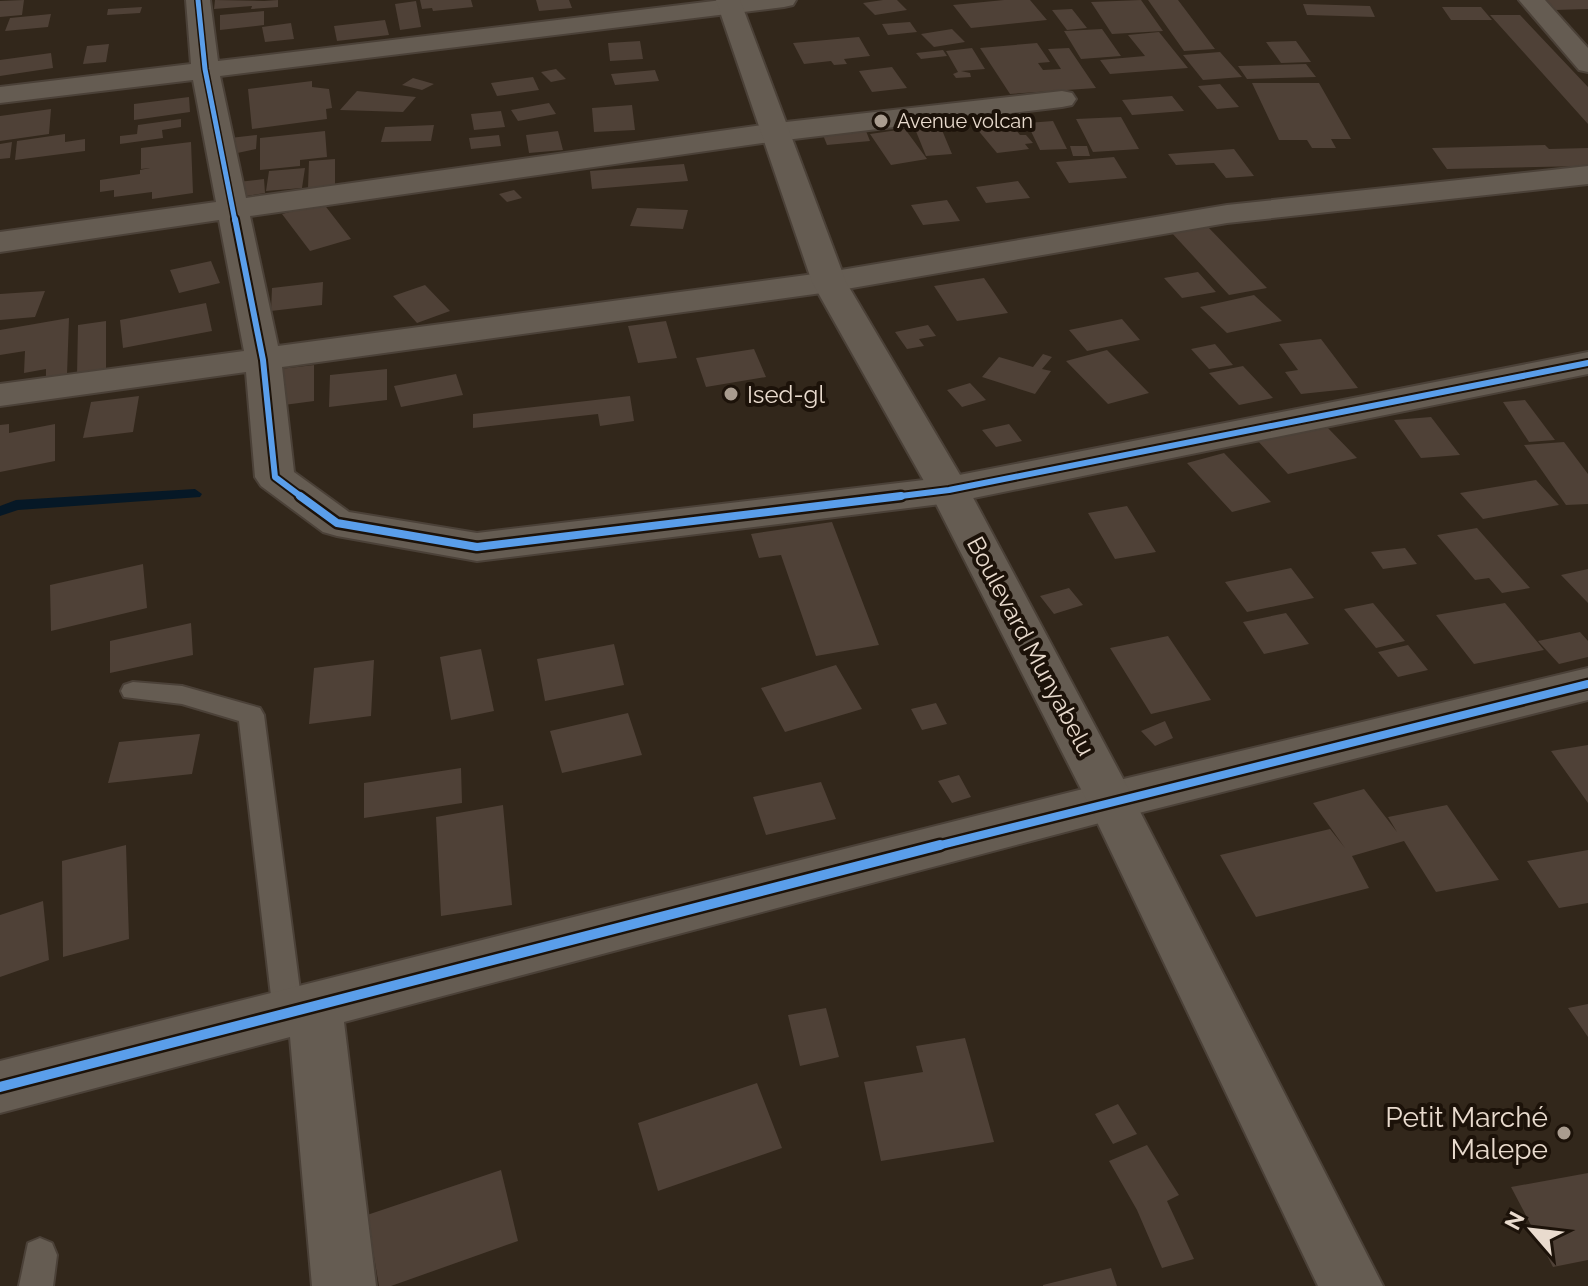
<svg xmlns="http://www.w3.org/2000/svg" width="1588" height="1286" font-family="Raleway,sans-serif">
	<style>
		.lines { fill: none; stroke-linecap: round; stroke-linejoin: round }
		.stream { fill: #061826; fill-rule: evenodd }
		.building { fill: #4f4137 }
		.service-casing { stroke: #4b4138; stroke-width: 4 }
		.minor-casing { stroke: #4b4138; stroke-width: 4 }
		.tertiary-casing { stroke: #4b4138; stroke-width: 4 }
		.service { fill: #655c52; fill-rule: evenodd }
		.minor { fill: #655c52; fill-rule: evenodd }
		.tertiary { fill: #655c52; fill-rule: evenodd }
		.cycleway-far3-casing { stroke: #1c1209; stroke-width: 8 }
		.cycleway-far2-casing { stroke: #1c1209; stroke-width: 10 }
		.cycleway-far1-casing { stroke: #1c1209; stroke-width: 13 }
		.cycleway-casing { stroke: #1c1209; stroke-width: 15 }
		.cycleway-far3 { stroke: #5a9eea; stroke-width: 5 }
		.cycleway-far2 { stroke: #5a9eea; stroke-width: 6 }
		.cycleway-far1 { stroke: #5a9eea; stroke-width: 8 }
		.cycleway { stroke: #5a9eea; stroke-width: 10 }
		.poi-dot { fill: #a99c8f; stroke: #1c1209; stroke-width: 3 }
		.labels { text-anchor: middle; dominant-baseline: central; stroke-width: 8; stroke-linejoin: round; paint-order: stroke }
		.far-poi-label { font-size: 20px; fill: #e9dbce; stroke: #1c1209; text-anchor: start }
		.poi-label { font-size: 24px; fill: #e9dbce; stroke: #1c1209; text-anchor: start }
		.street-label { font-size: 24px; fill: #e9dbce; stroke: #1c1209 }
		.near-poi-label { font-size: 28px; fill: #e9dbce; stroke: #1c1209; text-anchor: end }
	</style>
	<rect width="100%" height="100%" fill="#32271b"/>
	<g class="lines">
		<path class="stream" d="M195 489 202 494 200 497 18 510 0 516V506L16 500Z"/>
	</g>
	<path class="building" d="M24 0 22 15 0 17V1Z
		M215 0 264 1 278 0V7L251 9 252 6 214 9Z
		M420 0H471L473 7 433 11 432 8 422 9Z
		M536 0H569L572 8 539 11Z
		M883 0H897L907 10 875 15 863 3Z
		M1004 0H1030L1047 20 971 28 953 5Z
		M1141 0 1163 31 1112 34 1091 2Z
		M1148 0H1178L1215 49 1184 51Z
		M1545 0H1588V9L1555 10Z
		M416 1 421 27 400 30 395 4Z
		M1303 4 1370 6 1375 17 1307 15Z
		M142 7 140 13 107 15 108 9Z
		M1442 7H1481L1492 20H1451Z
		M1072 9 1087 28 1067 30 1052 10Z
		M264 11V25L220 30V15Z
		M51 14 48 27 5 31 10 18Z
		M1490 15H1520L1588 87V124Z
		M385 20 389 35 337 41 334 26Z
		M910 22 917 32 888 35 882 24Z
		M291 23 294 39 265 42 262 27Z
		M952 29 965 42 934 47 921 34Z
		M1102 29 1121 56 1081 59 1064 31Z
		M1159 32 1188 68 1110 74 1100 60 1145 56 1128 35Z
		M859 37 870 56 844 59 847 64 834 65 831 61 804 64 793 43Z
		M640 41 643 59 610 61 608 43Z
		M1296 41 1311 62 1281 63 1266 42Z
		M1037 43 1050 62 1038 63 1043 70 1061 69 1048 49 1069 48 1096 88 1010 94 980 48Z
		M109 44 106 62 83 64 87 46Z
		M972 48 985 69 961 71 970 73 971 77 956 78 953 74 958 72 946 51Z
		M943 50 947 56 921 59 916 53Z
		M1220 52 1242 77 1203 80 1183 55Z
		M51 53 53 68 0 76V60Z
		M1306 64 1316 77 1247 79 1238 66Z
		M892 67 907 88 872 92 859 71Z
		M556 69 566 79 551 82 541 72Z
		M655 70 659 81 615 85 611 74Z
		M533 77 539 90 497 96 491 83Z
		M413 78 434 84 422 90 402 85Z
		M312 81V87L329 89 332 108 326 109 327 119 252 129 248 89Z
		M1252 83H1319L1351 139H1331L1336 148H1312L1307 140H1279Z
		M1220 84 1239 107 1217 109 1198 86Z
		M357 91 416 97 403 112 340 110Z
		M1172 96 1184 111 1132 115 1122 100Z
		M189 97 190 112 134 120V104Z
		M549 103 556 114 518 121 511 110Z
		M632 105 635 130 594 132 592 108Z
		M51 109 49 134 0 141V116Z
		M501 111 505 127 474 130 471 114Z
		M1121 117 1139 149 1093 152 1076 119Z
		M181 119V127L162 130 163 138 120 144V136L137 134 138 125Z
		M1053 121 1067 149 1040 150 1027 123Z
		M939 123 952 154 926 156 913 124Z
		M1011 124 1020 135H1026L1033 143 1025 144 1029 149 997 153 977 129Z
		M434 125 431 141 381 142 385 127Z
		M905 129 927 159 891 165 870 134Z
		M325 131 327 157 300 160V166L260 170V138Z
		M558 131 563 150 529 153 526 135Z
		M866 131 870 141 827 145 823 135Z
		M65 134V142L85 139V151L15 160 17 141Z
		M257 135 256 149 228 155 230 138Z
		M499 135 501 146 471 149 469 138Z
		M12 142 10 158 0 159V144Z
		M191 142 193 193 152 199V192L114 197V190L100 192V180L140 174V170L150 168 141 169V148Z
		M1545 145 1549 149 1588 148V166L1447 169 1432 148Z
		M1070 146H1087L1090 156H1073Z
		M1234 149 1254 176 1226 178 1214 163 1176 165 1168 154Z
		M1114 157 1127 178 1069 183 1056 162Z
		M335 159V185L308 188 309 161Z
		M684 164 688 181 592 189 590 171Z
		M305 168 302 188 266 191 269 171Z
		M264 179 265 193 239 197 238 182Z
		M1018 181 1030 198 986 203 976 187Z
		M514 190 522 198 507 202 499 194Z
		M947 200 960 221 923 225 911 205Z
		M323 203 351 239 310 251 282 214Z
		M637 208 688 210 683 229 630 226Z
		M1207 226 1267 288 1229 295 1171 232Z
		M211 261 220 283 179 293 170 270Z
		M1198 272 1216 292 1182 298 1164 278Z
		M984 278 1008 313 957 321 934 286Z
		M323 282 322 305 271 311 272 288Z
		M425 285 450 311 417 323 393 296Z
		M45 291 35 317 0 320V294Z
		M1254 295 1282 321 1227 333 1200 307Z
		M206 303 212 331 123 348 120 320Z
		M69 318 67 375 46 378V369L24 373 25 351 0 355V330Z
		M1122 319 1140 340 1087 351 1069 330Z
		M106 321V371L77 376 78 325Z
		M666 321 677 358 638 363 628 326Z
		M928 325 936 336 919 339 924 346 907 349 895 332Z
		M1321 339 1358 388 1301 394 1285 372 1298 370 1279 344Z
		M1215 344 1233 365 1209 369 1191 349Z
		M754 349 766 377 706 387 696 358Z
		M1107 350 1149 393 1108 404 1066 361Z
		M1043 354 1052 357 1042 369 1051 371 1035 394 982 377 999 357 1033 367Z
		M314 365V401L269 407 271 370Z
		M1243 366 1273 398 1239 405 1209 373Z
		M387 369V400L329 407 330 375Z
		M456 374 463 395 401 407 394 386Z
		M970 383 986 400 962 407 947 390Z
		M139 396 133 432 83 438 91 402Z
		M630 396 634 421 600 426 598 414 473 428V414Z
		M1525 400 1555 440 1529 442 1503 402Z
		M1431 417 1460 455 1421 458 1394 420Z
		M9 424V433L55 424V461L0 472V425Z
		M1009 424 1022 441 996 447 982 430Z
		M1325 425 1357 458 1288 474 1257 440Z
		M1564 442 1588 474V504L1566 505 1524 445Z
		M1224 453 1271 502 1232 512 1187 463Z
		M1536 480 1559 505 1483 519 1460 493Z
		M1127 506 1156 552 1115 559 1088 513Z
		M832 522 879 645 816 656 781 555 759 558 751 534Z
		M1477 528 1530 588 1502 593 1489 578 1475 580 1437 535Z
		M1405 548 1417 564 1383 569 1371 552Z
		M143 564 147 608 51 631 50 585Z
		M1291 568 1314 598 1247 612 1225 582Z
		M1588 569V603L1561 575Z
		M1069 588 1083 605 1054 614 1040 596Z
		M1373 603 1405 641 1376 648 1344 609Z
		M1505 603 1544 650 1474 664 1436 615Z
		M1286 613 1309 644 1264 654 1243 622Z
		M191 623 193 655 110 673V641Z
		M1580 632 1588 641V657L1559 664 1538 641Z
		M1168 636 1211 700 1151 714 1110 648Z
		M614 644 624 685 545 701 537 659Z
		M1408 645 1428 670 1398 677 1378 652Z
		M481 649 494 711 451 720 440 657Z
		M374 660 371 716 309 724 314 668Z
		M836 665 862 709 785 732 761 688Z
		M936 703 947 724 922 730 911 709Z
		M628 713 642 755 562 773 550 731Z
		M1165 721 1173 738 1155 746 1141 731Z
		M200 734 192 774 108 783 119 742Z
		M1588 745V803L1551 751Z
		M461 768 462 803 364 818V783Z
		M959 775 971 797 952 803 938 781Z
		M821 782 836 819 766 835 753 797Z
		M1364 789 1397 832 1388 817 1447 805 1499 880 1436 892 1404 841 1352 856 1369 888 1256 917 1220 855 1330 829 1345 848 1313 803Z
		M503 805 512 905 441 916 436 817Z
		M126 845 129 939 63 957 62 861Z
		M1588 850V903L1559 908 1527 861Z
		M43 901 49 960 0 977V915Z
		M1588 1004V1037L1568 1008Z
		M826 1008 839 1057 800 1066 788 1015Z
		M965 1038 994 1142 881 1161 864 1082 923 1072 916 1046Z
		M757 1083 782 1148 658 1191 638 1123Z
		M1118 1104 1137 1134 1113 1144 1095 1114Z
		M1147 1145 1179 1195 1167 1201 1194 1259 1162 1268 1137 1210 1109 1161Z
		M501 1170 518 1241 391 1286H379L367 1215Z
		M1588 1173V1260L1553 1267 1511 1187Z
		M1111 1268 1117 1286H1043V1285Z"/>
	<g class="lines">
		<g class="service-casing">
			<path id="service" d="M133 682 182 686 260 708 264 715 303 1013 299 1022 288 1026 277 1022 273 1013 239 721 182 704 124 697 121 691 124 685Z
				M40 1238 52 1243 57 1255 53 1286H19L28 1243Z"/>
		</g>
		<g class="minor-casing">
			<path id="minor" d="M186 0H210L218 61 722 0H796L793 5 784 7 220 76 246 198 777 123 1062 91 1072 93 1076 99 1072 105 1062 107 777 141 250 216 278 346 829 272 1227 205 1588 166V184L1227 223 829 292 282 367 294 472 349 512 477 533 949 477 1588 352V374L949 503 477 561 337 536 323 532 261 486 255 477 246 372 0 406V384L244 351 219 220 0 252V232L216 202 193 80 0 103V87L191 64Z
				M1519 0H1545L1588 48V72L1579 70Z
				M1588 668V700L1111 820 344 1022 376 1286H312L290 1037 0 1113V1061L1111 782Z"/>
		</g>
		<g class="tertiary-casing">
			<path id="tertiary" d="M716 0H740L846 282 969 490 1128 788 1383 1286H1318L1087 801 929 490 812 282Z"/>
		</g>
		<use href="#service" class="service"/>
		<use href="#minor" class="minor"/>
		<use href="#tertiary" class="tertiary"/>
		<g class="cycleway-far3-casing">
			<path id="cycleway-far3" d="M198 0 205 69 235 221"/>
		</g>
		<g class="cycleway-far2-casing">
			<path id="cycleway-far2" d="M235 219 263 360 275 477 303 498
				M885 498 949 490 1588 363"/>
		</g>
		<g class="cycleway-far1-casing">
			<path id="cycleway-far1" d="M300 496 337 523 477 547 901 496
				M933 847 1588 684"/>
		</g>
		<g class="cycleway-casing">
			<path id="cycleway" d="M0 1087 940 845"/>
		</g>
		<use href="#cycleway-far3" class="cycleway-far3"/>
		<use href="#cycleway-far2" class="cycleway-far2"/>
		<use href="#cycleway-far1" class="cycleway-far1"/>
		<use href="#cycleway" class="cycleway"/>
	</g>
	<g class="poi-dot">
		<circle cx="881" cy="121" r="8"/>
		<circle cx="731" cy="394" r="8"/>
		<circle cx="1564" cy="1133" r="8"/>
	</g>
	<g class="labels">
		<g class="far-poi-label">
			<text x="897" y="121">Avenue volcan</text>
		</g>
		<g class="poi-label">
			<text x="747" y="394">Ised-gl</text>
		</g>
		<g class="street-label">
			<text transform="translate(1031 646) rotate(62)">Boulevard Munyabelu</text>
		</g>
		<g class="near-poi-label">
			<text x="1548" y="1117">Petit Marché<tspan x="1548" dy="32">Malepe</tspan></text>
		</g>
	</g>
	<g transform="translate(1532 1230) rotate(298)" stroke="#1c1209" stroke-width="6" paint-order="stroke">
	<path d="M0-6L14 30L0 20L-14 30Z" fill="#e9dbce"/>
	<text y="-12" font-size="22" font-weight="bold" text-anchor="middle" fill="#e9dbce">N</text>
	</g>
</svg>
